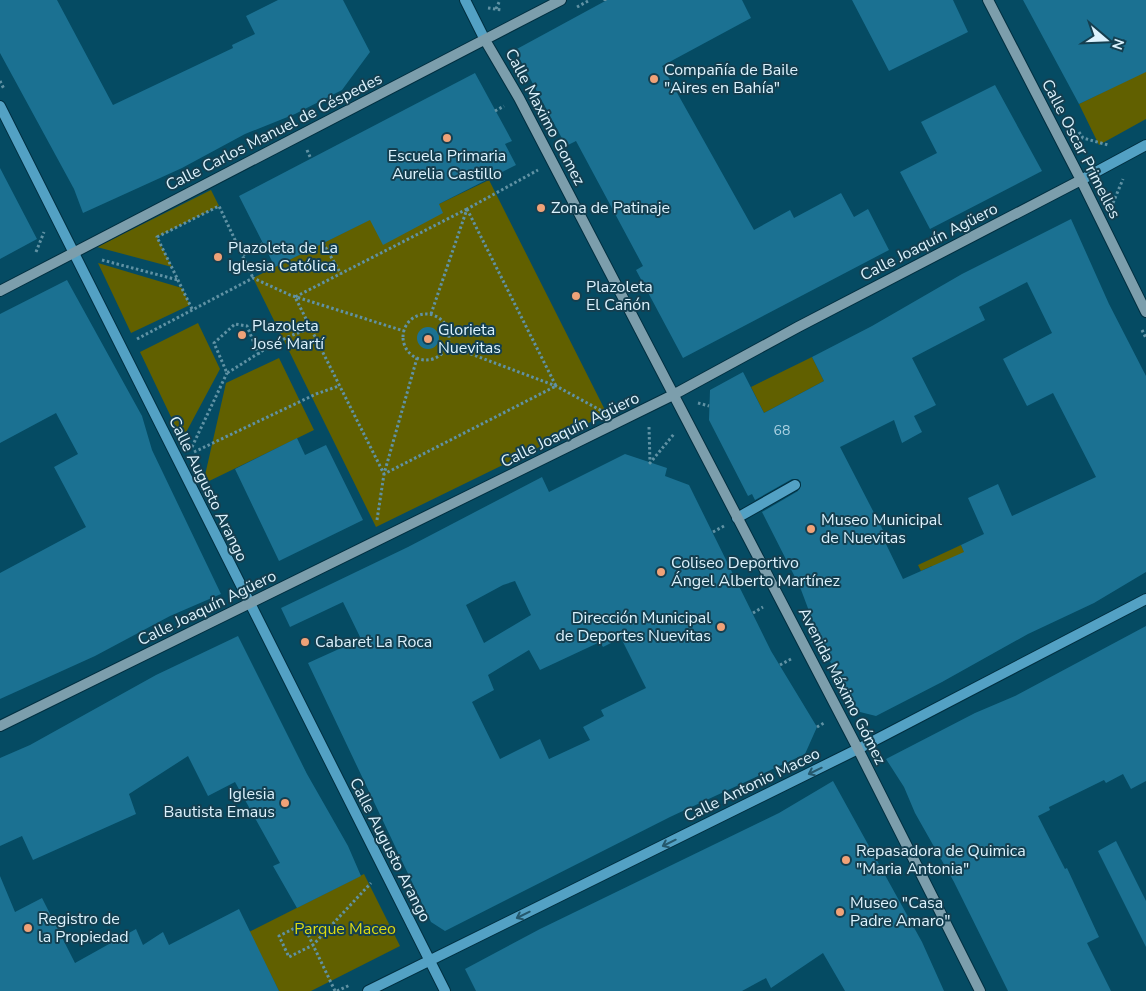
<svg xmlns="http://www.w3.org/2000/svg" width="1146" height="991" font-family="'Nunito Sans',sans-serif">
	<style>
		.green { fill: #616000 }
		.building { fill: #1b7192; fill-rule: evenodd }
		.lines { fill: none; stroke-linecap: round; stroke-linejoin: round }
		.lane-casing { stroke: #012f40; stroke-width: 12 }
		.street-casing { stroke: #012f40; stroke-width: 12 }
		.secondary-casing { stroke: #012f40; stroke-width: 12 }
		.path { stroke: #6092a4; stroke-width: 3; stroke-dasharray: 2.5 2.5; stroke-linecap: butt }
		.lane { stroke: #53a1c4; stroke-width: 10 }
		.street { stroke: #53a1c4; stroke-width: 10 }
		.secondary { stroke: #7c9eac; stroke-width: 10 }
		.oneway { stroke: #24586d }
		.poi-dot { fill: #f0a278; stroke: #143f50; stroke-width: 2 }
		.labels { text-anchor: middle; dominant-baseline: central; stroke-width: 4; stroke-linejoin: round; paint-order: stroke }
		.number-label { font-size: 14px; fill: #acd2e2 }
		.poi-label { font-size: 16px; fill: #dcf2fd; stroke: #143f50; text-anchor: start }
		.street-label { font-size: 16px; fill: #dcf2fd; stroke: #143f50 }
		.park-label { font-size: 16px; fill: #dcda12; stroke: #143f50 }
	</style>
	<rect width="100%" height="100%" fill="#054b63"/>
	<path class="green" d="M1146 71V119L1099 145 1079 104Z
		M489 180 607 414 376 527 253 278 415 197 439 204Z
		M211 190 219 206 157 237 172 267 97 247Z
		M98 263 182 288 190 305 131 333Z
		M198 323 220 369 182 440 140 352Z
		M812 357 824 381 764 413 751 387Z
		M279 358 314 430 203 484 226 383Z
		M961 545 978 582 932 566 921 571 918 565Z
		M364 874 400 946 311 991H279L249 932Z"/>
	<path class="building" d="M0 0H57L113 105 233 48 232 45 255 34 246 16 278 0H343L370 52 342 90 295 114 245 134 182 168 83 213 74 189 0 53Z
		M607 0H742L751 18 662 66 754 230 790 210 794 218 841 193 854 217 868 209 889 250 683 358 636 270 643 266 576 141 566 146 515 50Z
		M852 0H953L968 32 889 71Z
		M1023 0H1146V72L1079 104Z
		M475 73 512 141 505 144 516 165 439 204 443 213 383 245 370 220 275 267 239 196Z
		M995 85 1042 171 930 229 900 172 937 153 921 122Z
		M0 168 37 239 0 259Z
		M1071 219 1109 304 1146 376V572L1094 603 1028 634 942 682 876 716 856 711 834 670 818 635 800 587 762 512 798 491 801 482 798 479H792L755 500 752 494 748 496 709 420 710 390 743 372 764 413 824 381 812 357 872 326 962 274ZM1027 282 1052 333 1003 359 1027 406 1053 393 1096 477 1012 516 998 484 968 498 984 534 961 545 964 552 903 579 885 542 888 540 840 447 894 420 902 443 922 432 914 416 936 405 912 358 985 320 979 307Z
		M67 280 142 416 152 450 221 594 170 616 95 656 0 699V573L86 527 54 467 78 454 56 413 0 443V314Z
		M417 338a11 11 0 1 1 22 0a11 11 0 1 1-22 0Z
		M297 438 305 455 326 445 363 520 279 561 235 469Z
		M625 454 667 468 665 476 689 485 771 651 817 727 805 754 670 817 445 931 431 922 308 663 361 639 343 602 290 627 281 608 408 547 542 477 549 492ZM515 581 531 615 484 643 466 605 503 585ZM621 638 646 688 601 710 604 716 583 727 590 740 549 759 540 739 500 759 472 702 494 690 488 675 529 650 540 670 600 642 603 647Z
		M1146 626V781L1131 789 1123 774 1106 783 1104 780 1049 807 1050 810 1038 816 1065 869 1067 868 1099 937 1087 943 1111 991H1008L954 882 915 813 904 787 886 759 975 713 1015 696Z
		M238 636 307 774 348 846 361 876 297 908 273 866 280 863 235 782 208 796 188 756 129 794 136 814 33 860 22 836 0 846V758L30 745 156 675Z
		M833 781 922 942 944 991H845L823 953 771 988 766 978 742 991H476L465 969 540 929 779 813Z
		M1116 841 1146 901V947L1098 851Z
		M0 876 15 912 42 898 75 963 136 929 143 945 163 932 169 945 239 909 279 991H0Z"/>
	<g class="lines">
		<g class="lane-casing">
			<path id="lane" d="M737 518 795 485"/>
		</g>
		<g class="street-casing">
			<path id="street" d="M465 0 485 40
				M0 106 445 991
				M1081 180 1146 145
				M368 991 858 749 1146 599"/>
		</g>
		<g class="secondary-casing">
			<path id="secondary" d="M988 0 1081 180 1146 312
				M485 40 519 98 858 749 980 991
				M0 291 561 0
				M0 726 673 395 798 327 1081 180"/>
		</g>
		<path class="path" d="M605 0V1
			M577 7 590 0
			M488 8 502 10
			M496 9 500 0
			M0 81 4 89
			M495 111 504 106
			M1079 132 1083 138 1108 145
			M307 150 311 159
			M1113 203 1123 179
			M467 209 556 386 384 474 295 297Z
			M323 243 341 274
			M36 252 44 232
			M243 255 264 243
			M102 260 178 280
			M192 309 157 237 219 206 253 278
			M431 314 467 209 538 170
			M403 337a23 23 0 1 1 46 0a23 23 0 1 1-46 0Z
			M1142 330 1146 338
			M137 339 253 278 290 295 404 331
			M447 345 556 386 602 411
			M259 355 247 326 235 324 214 343 227 373C254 357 281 336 311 329
			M698 403 709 406
			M649 427 650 463 674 434
			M192 447 227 373
			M194 452 316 394 339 386
			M377 520 384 474 417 358
			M713 532 724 526
			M753 613 763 607
			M780 665 791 659
			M817 727 824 723
			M335 991 313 945 289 957 279 936 303 924 313 945 371 883
			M337 991 350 985"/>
		<use href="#lane" class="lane"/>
		<use href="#street" class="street"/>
		<use href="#secondary" class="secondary"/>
	</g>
	<defs><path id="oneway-shaft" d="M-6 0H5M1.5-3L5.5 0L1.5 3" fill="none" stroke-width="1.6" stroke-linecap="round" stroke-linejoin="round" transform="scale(1.25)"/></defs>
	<g class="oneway">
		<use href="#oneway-shaft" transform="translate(815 771) rotate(154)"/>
		<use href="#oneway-shaft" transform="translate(669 843) rotate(154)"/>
		<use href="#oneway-shaft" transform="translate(523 915) rotate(154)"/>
	</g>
	<g class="poi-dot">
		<circle cx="654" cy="79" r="5"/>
		<circle cx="447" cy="138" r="5"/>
		<circle cx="541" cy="208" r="5"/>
		<circle cx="218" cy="257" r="5"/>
		<circle cx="576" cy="296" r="5"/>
		<circle cx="242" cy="335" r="5"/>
		<circle cx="428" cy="339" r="5"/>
		<circle cx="811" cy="529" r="5"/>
		<circle cx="661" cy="572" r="5"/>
		<circle cx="721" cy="627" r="5"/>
		<circle cx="305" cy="642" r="5"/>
		<circle cx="285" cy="803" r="5"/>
		<circle cx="846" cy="860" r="5"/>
		<circle cx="840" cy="912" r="5"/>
		<circle cx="28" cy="928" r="5"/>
	</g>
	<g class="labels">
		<g class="number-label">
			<text x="782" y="430">68</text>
		</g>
		<g class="poi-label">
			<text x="664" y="70">Compañía de Baile<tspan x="664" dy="18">"Aires en Bahía"</tspan></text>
			<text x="447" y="156" text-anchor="middle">Escuela Primaria<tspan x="447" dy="18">Aurelia Castillo</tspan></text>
			<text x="551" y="208">Zona de Patinaje</text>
			<text x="228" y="248">Plazoleta de La<tspan x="228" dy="18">Iglesia Católica</tspan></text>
			<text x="586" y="287">Plazoleta<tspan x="586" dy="18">El Cañón</tspan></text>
			<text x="252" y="326">Plazoleta<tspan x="252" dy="18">José Martí</tspan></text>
			<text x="438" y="330">Glorieta<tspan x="438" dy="18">Nuevitas</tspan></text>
			<text x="821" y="520">Museo Municipal<tspan x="821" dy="18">de Nuevitas</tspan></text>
			<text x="671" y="563">Coliseo Deportivo<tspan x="671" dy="18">Ángel Alberto Martínez</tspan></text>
			<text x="711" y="618" text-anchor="end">Dirección Municipal<tspan x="711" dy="18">de Deportes Nuevitas</tspan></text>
			<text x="315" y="642">Cabaret La Roca</text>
			<text x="275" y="794" text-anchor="end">Iglesia<tspan x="275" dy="18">Bautista Emaus</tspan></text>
			<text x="856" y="851">Repasadora de Quimica<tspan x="856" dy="18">"Maria Antonia"</tspan></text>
			<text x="850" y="903">Museo "Casa<tspan x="850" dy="18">Padre Amaro"</tspan></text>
			<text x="38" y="919">Registro de<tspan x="38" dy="18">la Propiedad</tspan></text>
		</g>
		<g class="street-label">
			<text transform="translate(545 117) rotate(62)">Calle Maximo Gomez</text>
			<text transform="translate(274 132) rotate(-27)">Calle Carlos Manuel de Céspedes</text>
			<text transform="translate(1081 149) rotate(63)">Calle Oscar Primelles</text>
			<text transform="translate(929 242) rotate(-27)">Calle Joaquín Agüero</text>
			<text transform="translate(570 430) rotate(-26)">Calle Joaquín Agüero</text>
			<text transform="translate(208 489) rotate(64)">Calle Augusto Arango</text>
			<text transform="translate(207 608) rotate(-26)">Calle Joaquín Agüero</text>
			<text transform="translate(842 686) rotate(63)">Avenida Máximo Gómez</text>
			<text transform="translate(752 785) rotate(-26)">Calle Antonio Maceo</text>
			<text transform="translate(390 850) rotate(63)">Calle Augusto Arango</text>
		</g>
		<g class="park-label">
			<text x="345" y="929">Parque Maceo</text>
		</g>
	</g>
	<g transform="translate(1106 40) rotate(109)" stroke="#143f50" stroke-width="4" paint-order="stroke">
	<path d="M0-4L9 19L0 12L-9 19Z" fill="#dcf2fd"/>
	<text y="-8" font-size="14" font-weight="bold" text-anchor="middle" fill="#dcf2fd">N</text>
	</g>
</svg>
